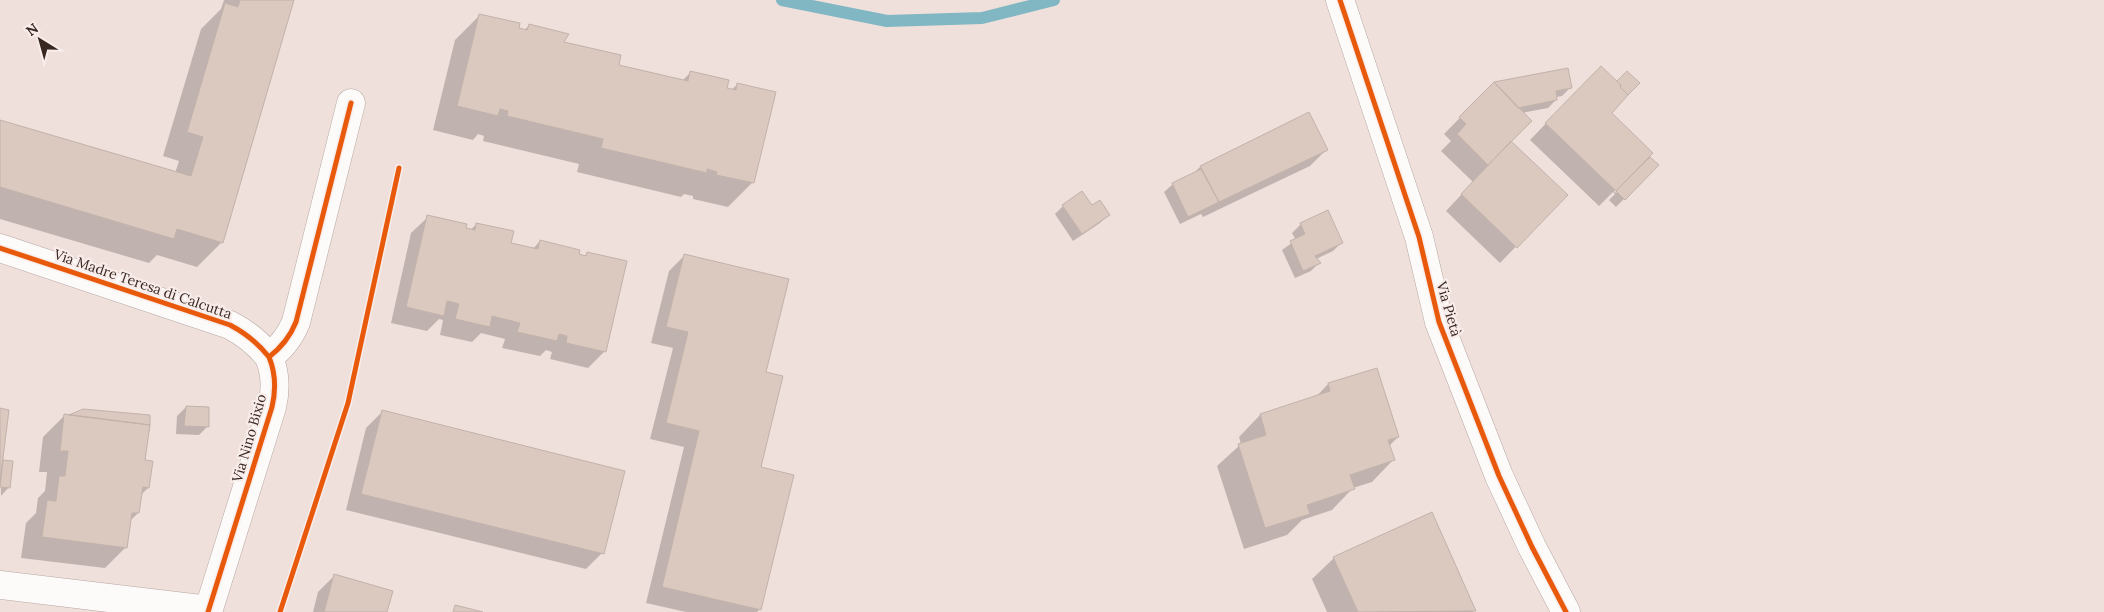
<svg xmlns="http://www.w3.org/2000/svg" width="2104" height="612" font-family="Lora,serif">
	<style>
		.shadow { fill: #0003 }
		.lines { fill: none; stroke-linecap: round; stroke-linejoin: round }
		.stream { stroke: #81b7c3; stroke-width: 12 }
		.building { fill: #dbc8bf; stroke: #c1b2ab }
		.street-casing { stroke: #b6a7a2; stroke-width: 29 }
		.street { stroke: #fdfafa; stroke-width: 28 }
		.cycleway-casing { stroke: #f8edea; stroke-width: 8 }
		.cycleway { stroke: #e8590c; stroke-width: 5 }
		.labels { text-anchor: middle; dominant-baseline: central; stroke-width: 4.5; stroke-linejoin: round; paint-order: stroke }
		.street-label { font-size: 14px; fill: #382621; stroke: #f8edea }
	</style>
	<rect width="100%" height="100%" fill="#f0e0db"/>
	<path class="shadow" d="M224 0H293L222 242 197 267 157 255 149 263 0 219V121L175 173 179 161 163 156 201 29 221 9Z
		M480 15 517 29 524 30 529 26 563 43 618 66 682 81 690 73 731 90 738 84 774 93 752 183 728 207 693 199V196L684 194 681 197 577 172 579 164 483 141 484 136 478 134 473 140 433 130 455 40Z
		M1627 73 1610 113 1652 153 1614 191 1616 193 1650 158 1658 165 1616 207 1609 200 1615 194 1613 192 1599 206 1530 140 1585 83 1617 82Z
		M1494 83 1571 87 1562 96 1556 97V100L1548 108 1522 113 1510 141 1566 195 1500 263 1446 211 1473 182 1441 151 1451 141 1444 134Z
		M1309 114 1326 150 1310 166 1203 217 1201 214 1180 224 1164 192 1173 184 1193 174 1200 167Z
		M1063 206 1109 214 1100 223 1073 241 1055 214Z
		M428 217 470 230 477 224 510 244 533 249 540 241 584 257 587 253 625 262 604 352 588 368 550 359 552 352 546 350 540 356 502 348 505 339 481 333 472 342 440 335 443 320 439 319 427 331 391 323 411 233Z
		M1301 224 1342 242 1333 251 1316 259 1319 263 1311 271 1295 278 1282 250 1296 240 1292 233Z
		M685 255 765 373 759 468 760 609 757 612H686L646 603 684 447 650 439 673 348 651 343 669 271Z
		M1328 384 1398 437 1389 446 1393 460 1372 482 1353 488 1332 510 1302 520 1287 535 1244 549 1217 466 1241 444 1239 437 1260 415 1315 398Z
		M186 407 207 427 199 435 176 434 177 416Z
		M0 410 1 464 3 462 9 487 1 496Z
		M382 412 602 553 586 569 346 510 366 428Z
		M65 415 144 461 148 488 140 496 138 513 130 521 126 547 105 568 21 558 26 523 36 513 38 498 45 491 47 472H39L43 437Z
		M1334 558 1474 610 1473 612H1327L1312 579Z
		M334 576 385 612H313L318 592Z"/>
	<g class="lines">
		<path class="stream" d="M782 0 887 21 982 18 1054 0"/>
	</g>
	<path class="building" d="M240 0H294L223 243 177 229 174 239 0 187V120L191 176 203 137 187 132 225 3 238 7Z
		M479 14 520 23 519 28 527 30 529 24 569 34 564 42 621 55 619 65 688 81 690 71 729 80 727 88 736 90 737 83 776 92 754 183 716 175 717 172 707 169V173L601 148 603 139 507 116 508 111 500 109 498 116 457 106Z
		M1601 66 1621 85 1620 87 1628 95 1612 113 1653 153 1616 191 1545 123Z
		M1568 68 1572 88 1556 91 1557 100 1518 108 1494 82Z
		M1627 71 1640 83 1628 95 1620 87 1621 85 1617 81Z
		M1494 82 1532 121 1488 165 1457 134 1466 124 1459 117Z
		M1309 112 1328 150 1219 202 1200 166Z
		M1511 141 1568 195 1517 248 1461 194Z
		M1650 157 1659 165 1625 200 1616 191Z
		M1201 169 1219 202 1188 217 1172 183Z
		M1082 191 1092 205 1100 200 1110 215 1082 234 1062 205Z
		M1328 210 1343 243 1315 256 1321 263 1303 271 1290 241 1305 234 1300 223Z
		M427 215 467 224 466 228 475 230 476 223 514 231 511 243 538 249 540 240 580 250 579 254 586 256 587 252 627 261 606 352 566 343 567 336 559 334 557 341 517 332 520 323 492 316 490 327 455 319 459 304 447 301 444 316 406 307Z
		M684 254 789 279 766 372 783 376 761 467 794 475 761 610 662 587 699 431 666 423 688 332 666 327Z
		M1377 368 1399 437 1388 440 1395 460 1350 475 1355 489 1307 505 1310 514 1265 528 1238 444 1266 435 1260 414 1330 391 1328 383Z
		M186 406 209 407V427L184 426Z
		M0 408 9 410 0 482Z
		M83 409 150 415V425L69 415Z
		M382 410 625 471 604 554 361 494Z
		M64 414 150 425 145 460 153 461 149 488 143 487 139 513H132L127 548 42 537 47 500 56 501 59 476H65L68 451H60Z
		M3 460 13 461 10 488 0 487Z
		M1432 512 1476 611 1358 612 1333 557Z
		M334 574 393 591 387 612H324Z
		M455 605 483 612H453Z"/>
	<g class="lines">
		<g class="street-casing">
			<path id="street" d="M1340 0 1419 237 1439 322 1499 476 1532 547 1566 612
				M0 248 230 325C247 334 258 343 269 357
				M0 585 209 610
				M208 612 272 407C276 390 276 374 269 357 282 347 290 337 296 322L351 103"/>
		</g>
		<use href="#street" class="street"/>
		<g class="cycleway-casing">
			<path id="cycleway" d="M1340 0 1419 237 1439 322 1499 476 1532 547 1566 612
				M0 248 230 325C247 334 258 343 269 357
				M208 612 272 407C276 390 276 374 269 357 282 347 290 337 296 322L351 103
				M280 612 348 403 399 168"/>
		</g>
		<use href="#cycleway" class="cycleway"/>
	</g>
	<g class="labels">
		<g class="street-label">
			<text transform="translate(143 284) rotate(19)">Via Madre Teresa di Calcutta</text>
			<text transform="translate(1449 309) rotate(74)">Via Pietà</text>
			<text transform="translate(249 438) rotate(-74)">Via Nino Bixio</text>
		</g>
	</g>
	<g transform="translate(40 40) rotate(323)" stroke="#f8edea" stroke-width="4" paint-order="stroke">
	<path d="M0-4L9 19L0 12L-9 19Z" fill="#382621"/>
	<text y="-8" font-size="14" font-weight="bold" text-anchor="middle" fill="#382621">N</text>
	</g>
</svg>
